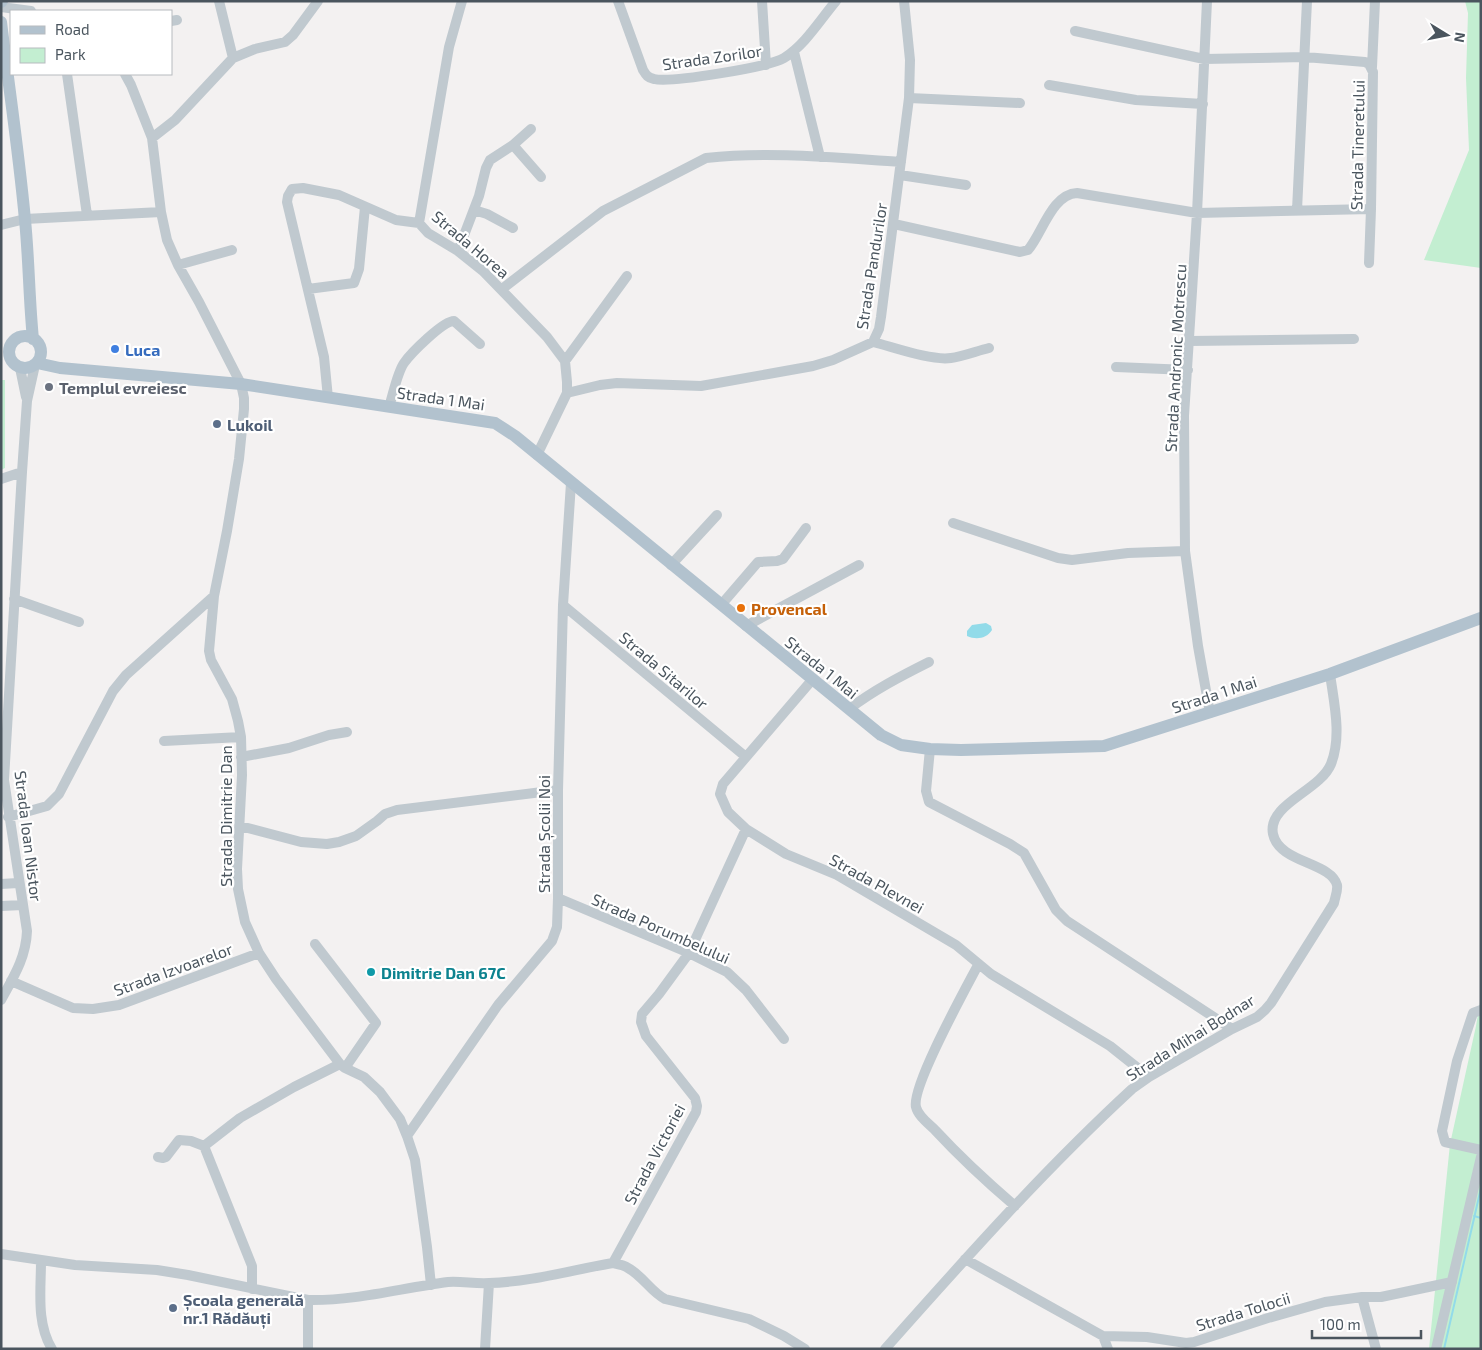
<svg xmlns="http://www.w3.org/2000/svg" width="1482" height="1350" font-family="'Exo 2',sans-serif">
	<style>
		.green { fill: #c3eed1 }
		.water { fill: #92dbe9 }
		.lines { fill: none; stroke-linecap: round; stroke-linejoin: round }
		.stream { stroke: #92dbe9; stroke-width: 2 }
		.minor { stroke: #c0c9cf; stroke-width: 10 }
		.major { stroke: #b2c2ce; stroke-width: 12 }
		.shop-dot { fill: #3f7fe0; stroke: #fff; stroke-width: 2 }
		.worship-dot { fill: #6b7280; stroke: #fff; stroke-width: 2 }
		.service-dot { fill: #5c6f8a; stroke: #fff; stroke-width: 2 }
		.food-dot { fill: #e8710a; stroke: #fff; stroke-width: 2 }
		.culture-dot { fill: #0f9aa8; stroke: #fff; stroke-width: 2 }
		.labels { text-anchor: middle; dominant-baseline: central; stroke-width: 4.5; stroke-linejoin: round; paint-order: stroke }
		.street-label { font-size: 16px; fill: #4a555e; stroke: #fff }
		.shop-label { font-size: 16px; font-weight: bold; fill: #366cbe; stroke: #fff; text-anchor: start }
		.worship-label { font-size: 16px; font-weight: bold; fill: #5b616d; stroke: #fff; text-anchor: start }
		.service-label { font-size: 16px; font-weight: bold; fill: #4e5e75; stroke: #fff; text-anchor: start }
		.food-label { font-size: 16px; font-weight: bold; fill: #c56008; stroke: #fff; text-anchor: start }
		.culture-label { font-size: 16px; font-weight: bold; fill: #0d838f; stroke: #fff; text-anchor: start }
	</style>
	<rect width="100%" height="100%" fill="#f3f1f1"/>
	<path class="green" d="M1465 1H1481V268L1424 260 1469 150 1466 78 1468 13Z
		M1 380H5V468L1 470Z
		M1481 997V1349H1429L1450 1144 1476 1026Z"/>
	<path class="water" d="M986 623 991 626 992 630C986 639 976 640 967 636V631L972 625Z"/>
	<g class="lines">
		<path class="stream" d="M1474 1216 1481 1218
			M1444 1349 1481 1188"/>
		<path class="minor" d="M219 1 233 58
			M462 1 449 47 419 223 428 233 458 251 483 271 547 337 565 361 567 382V393L537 455
			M618 1 643 70C646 75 648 78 654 79 671 83 769 67 784 58 805 45 820 20 836 1
			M762 1 766 65
			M1207 1 1197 213 1184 416 1185 551 1198 646 1210 713
			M1 7 31 11
			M171 21 177 20
			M1075 31 1204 59 1305 57 1365 62 1369 64 1373 72 1371 209 1369 263
			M794 52 820 157
			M1372 67 1375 1
			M67 74 87 215
			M125 74 131 85 152 138 161 212 167 240 178 265 199 302 241 384 244 398V409L239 459 227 531 214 596 209 651 211 660 232 699 238 721 241 737 242 775 237 869 238 889 245 922 259 953 276 979 340 1064 345 1068 364 1077 380 1092 400 1119 407 1136 415 1160 427 1247 431 1285
			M1049 85 1136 100 1203 104
			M909 98 1020 103
			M152 138 175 120 233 58 255 49 285 42 293 35 318 1
			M513 145 541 177
			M900 175 966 185
			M474 210 487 214 513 228
			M1297 210 1307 1
			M894 224 1020 252 1028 250C1042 234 1052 194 1077 193L1197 213 1371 209
			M1 225 25 219 161 212
			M458 251 479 196 486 168 490 160 513 145 531 129
			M178 265 232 250
			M308 289 354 283 359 269 365 207
			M502 289 603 211 706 158C770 151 837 158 901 162
			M1190 341 1354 339
			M873 342C893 347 931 361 951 358 961 357 977 351 989 348
			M565 361 627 276
			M1116 367 1188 370
			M20 368 26 397
			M567 393 600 385 617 383 701 386 813 366 833 360 873 342 879 329 881 317 909 98 910 60 904 1
			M328 398 324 357 287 202 288 196 292 189 303 188 339 195 396 220 419 223
			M389 407C393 395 397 373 404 363 411 353 443 321 454 321L480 344
			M1 479 22 472
			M953 523 1058 558 1072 560 1128 553 1185 551
			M671 565 717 515
			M14 599 79 622
			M563 605 746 757
			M721 605 758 562 777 561 783 559 806 528
			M746 626 859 565
			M812 680 723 784 720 794 728 812 746 829 786 854 837 875 956 945 991 974 1110 1046 1149 1077
			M849 709C874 690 901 676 929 662
			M164 741 241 737
			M930 749 926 791 929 802 1010 844 1024 853 1056 910 1067 921 1232 1029
			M241 757 289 748 329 735 347 732
			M8 817 47 806 59 794 113 691 126 675 214 596
			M240 826 301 842 327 844 339 842 356 836 377 821 385 814 397 810 558 790
			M1 884 18 883
			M558 898 689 953 727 972 746 990 784 1039
			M1 906 23 905
			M315 944 376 1023 345 1068
			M978 965C966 988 911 1087 916 1107 918 1116 929 1124 935 1130 960 1157 987 1182 1015 1206
			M11 981 73 1008 93 1009 119 1005 259 953
			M1 1000C13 978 26 958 27 931L4 780 22 472 27 401 35 365
			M1481 1010 1473 1013 1457 1061 1442 1131 1445 1142 1481 1150
			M407 1136 498 1005 552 941 557 927 558 898V790L563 605 571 483
			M158 1157 163 1158 166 1157 179 1140 191 1141 204 1146
			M1 1254 75 1265 157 1270 188 1275 308 1300C356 1301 401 1288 448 1282 461 1281 476 1284 489 1283 531 1282 572 1270 613 1263 618 1264 624 1265 628 1268 643 1276 651 1292 665 1299L749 1319 784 1336 805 1349
			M965 1259 1103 1336 1147 1337 1186 1343 1194 1342 1268 1318 1325 1302 1362 1297H1381L1452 1282
			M41 1261C41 1290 36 1323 52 1349
			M613 1263 696 1112 697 1106 695 1098 646 1036 641 1022 642 1014 659 994 689 953 746 829
			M252 1289V1266L204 1146 240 1118 294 1087 340 1064
			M1362 1297 1376 1349
			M308 1300V1349
			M1103 1336 1108 1349
			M485 1349 489 1283
			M885 1349C964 1260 1044 1170 1132 1089L1149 1077 1232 1029 1257 1017 1265 1010 1271 1003 1334 903C1335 897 1338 891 1337 885 1331 862 1279 863 1273 834 1267 804 1320 791 1331 764 1342 736 1334 703 1330 674
			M1436 1349 1481 1157"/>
		<path class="major" d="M1 2 2 1
			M1 22C9 88 19 154 25 220 29 260 29 299 33 339
			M9 352a16 16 0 1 1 32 0a16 16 0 1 1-32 0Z
			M37 363 60 368 241 384 495 423 515 436 881 735 901 745 930 749 961 750 1104 746 1330 674 1481 618"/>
	</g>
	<circle class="shop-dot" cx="115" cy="349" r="5"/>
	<circle class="worship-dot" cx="49" cy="387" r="5"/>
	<g class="service-dot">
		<circle cx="217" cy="424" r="5"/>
		<circle cx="173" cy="1308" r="5"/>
	</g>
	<circle class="food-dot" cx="741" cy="608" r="5"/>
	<circle class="culture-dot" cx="371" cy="972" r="5"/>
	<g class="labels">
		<g class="street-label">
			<text transform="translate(712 57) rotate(-8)">Strada Zorilor</text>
			<text transform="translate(1357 145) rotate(-89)">Strada Tineretului</text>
			<text transform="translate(471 244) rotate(40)">Strada Horea</text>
			<text transform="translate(871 266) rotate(-81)">Strada Pandurilor</text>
			<text transform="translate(1175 358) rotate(-87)">Strada Andronic Motrescu</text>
			<text transform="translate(441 398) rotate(8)">Strada 1 Mai</text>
			<text transform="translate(822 667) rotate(39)">Strada 1 Mai</text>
			<text transform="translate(664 670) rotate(40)">Strada Sitarilor</text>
			<text transform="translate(1214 694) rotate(-18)">Strada 1 Mai</text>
			<text transform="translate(225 816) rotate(-90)">Strada Dimitrie Dan</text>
			<text transform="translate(543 834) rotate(-90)">Strada Școlii Noi</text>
			<text transform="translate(29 836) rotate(83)">Strada Ioan Nistor</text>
			<text transform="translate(877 883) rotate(29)">Strada Plevnei</text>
			<text transform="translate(661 928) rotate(24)">Strada Porumbelului</text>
			<text transform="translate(173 969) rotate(-20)">Strada Izvoarelor</text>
			<text transform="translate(1190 1037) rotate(-32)">Strada Mihai Bodnar</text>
			<text transform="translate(654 1154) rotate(-62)">Strada Victoriei</text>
			<text transform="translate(1243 1311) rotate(-17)">Strada Tolocii</text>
		</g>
		<g class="shop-label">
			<text x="125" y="349">Luca</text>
		</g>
		<g class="worship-label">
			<text x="59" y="387">Templul evreiesc</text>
		</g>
		<g class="service-label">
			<text x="227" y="424">Lukoil</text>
			<text x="183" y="1299">Școala generală<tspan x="183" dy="18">nr.1 Rădăuți</tspan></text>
		</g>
		<g class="food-label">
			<text x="751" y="608">Provencal</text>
		</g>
		<g class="culture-label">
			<text x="381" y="972">Dimitrie Dan 67C</text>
		</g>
	</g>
	<rect width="1482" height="1350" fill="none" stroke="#4a555e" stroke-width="5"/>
	<rect x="10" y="10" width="162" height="65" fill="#ffffff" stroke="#b7bbbf"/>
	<rect x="20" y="26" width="25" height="8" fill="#b2c2ce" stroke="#b7bbbf"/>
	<text x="55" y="35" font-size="15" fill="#4a555e">Road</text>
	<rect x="20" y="48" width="25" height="15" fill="#c3eed1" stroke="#b7bbbf"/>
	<text x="55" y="60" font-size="15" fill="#4a555e">Park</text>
	<g transform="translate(1447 35) rotate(100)" stroke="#ffffff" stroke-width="4" paint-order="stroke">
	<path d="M0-4L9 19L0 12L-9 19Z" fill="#4a555e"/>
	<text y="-8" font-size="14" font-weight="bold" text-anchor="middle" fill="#4a555e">N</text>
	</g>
	<path d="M1312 1330v8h109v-8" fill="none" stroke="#4a555e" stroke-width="2.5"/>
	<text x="1320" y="1330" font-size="15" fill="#4a555e" stroke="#ffffff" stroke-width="4" paint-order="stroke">100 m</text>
</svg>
